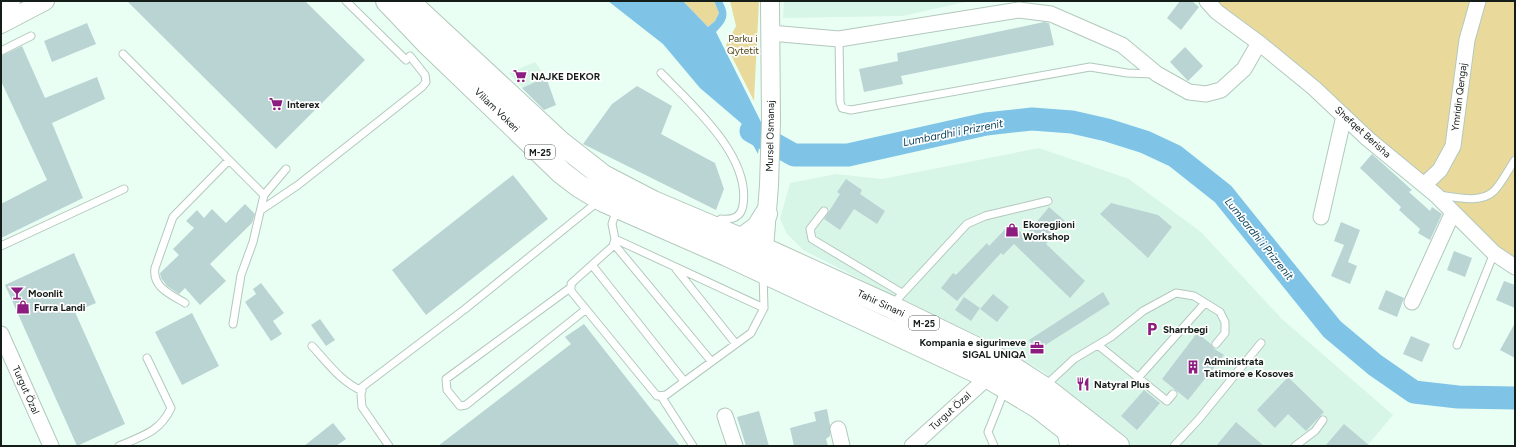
<svg xmlns="http://www.w3.org/2000/svg" width="1516" height="447" font-family="Figtree,sans-serif">
	<style>
		.built { fill: #d8f6e7 }
		.green { fill: #e9da9c }
		.water { fill: #7fc4e7 }
		.lines { fill: none; stroke-linecap: round; stroke-linejoin: round }
		.river { stroke: #7fc4e7; stroke-width: 23 }
		.building { fill: #bad4d4 }
		.service-casing { stroke: #b3c8bd; stroke-width: 9 }
		.minor-casing { stroke: #b3c8bd; stroke-width: 17 }
		.tertiary-casing { stroke: #b3c8bd; stroke-width: 20 }
		.primary-casing { stroke: #b3c8bd; stroke-width: 24 }
		.service { stroke: #fff; stroke-width: 7 }
		.minor { stroke: #fff; stroke-width: 15 }
		.tertiary { stroke: #fff; stroke-width: 18 }
		.primary { stroke: #fff; stroke-width: 22 }
		.labels { text-anchor: middle; dominant-baseline: central; stroke-width: 3.5; stroke-linejoin: round; paint-order: stroke }
		.shield { fill: #fff; stroke: #5b615e; stroke-width: 1 }
		.shield-label { font-size: 9px; font-weight: bold; fill: #151d19 }
		.park-label { font-size: 10px; fill: #524614; stroke: #fff }
		.poi-label { font-size: 10px; font-weight: bold; fill: #151d19; stroke: #fff; text-anchor: start }
		.street-label { font-size: 10px; fill: #151d19; stroke: #fff }
		.water-label { font-size: 11px; font-style: italic; fill: #0f4860; stroke: #fff }
	</style>
	<rect width="100%" height="100%" fill="#e9fff4"/>
	<path class="built" d="M784 1H970L902 16 783 18Z
		M535 62 546 77 522 88 509 73Z
		M1039 148 1129 179 1201 232 1282 319 1393 415 1367 446H1132L1042 371 992 342 935 317 803 250 787 234 780 219 790 183 836 174 882 179Z"/>
	<path class="green" d="M683 1H714L719 13 715 21 708 27Z
		M730 1H759L754 101 726 45 736 26Z
		M1216 1H1515V259L1498 248 1299 65 1221 7Z"/>
	<path class="water" d="M608 1H683L708 27 715 21 719 13 714 1H722C730 15 727 21 716 32L762 124 758 154 741 123 700 88 663 44Z"/>
	<g class="lines">
		<path class="river" d="M751 131 794 155H848L986 124 1032 119 1072 122 1107 130 1145 142 1175 156 1223 194 1332 329 1375 365 1414 392 1458 397 1515 398"/>
	</g>
	<path class="building" d="M127 1H305L365 60 276 149Z
		M1180 1H1192L1199 7 1181 30 1167 18Z
		M1044 22 1049 23 1054 45 901 76 903 84 864 92 859 69 898 61 897 53Z
		M87 23 96 44 52 62 44 41Z
		M22 46 45 98 97 77 105 99 52 123 83 198 1 238V204L47 180 1 81V56Z
		M1185 47 1203 66 1188 81 1170 62Z
		M546 77 556 105 544 110 522 88Z
		M637 86 672 106 661 134 715 163 724 189 716 210 583 144 612 104Z
		M1372 154 1412 190 1409 192 1430 211 1432 207 1442 214 1430 240 1418 233 1420 229 1399 210 1401 207 1360 168Z
		M513 175 548 219 426 315 392 270Z
		M846 179 862 190 860 194 885 211 877 224 854 209 840 230 824 219 840 194 837 192Z
		M1111 203 1158 215 1172 227 1148 258 1100 214Z
		M245 204 255 214 252 223 210 264 226 281 200 305 185 288 179 294 167 286 161 278 160 273 179 255 173 249 194 228 186 221 197 210 204 218 212 209 226 223Z
		M1049 207 1065 221 1046 244 1085 281 1070 298 1014 244 1003 255 1001 253 957 301 941 288 953 273 956 275 987 243 989 246 1011 223 1025 236Z
		M1341 222 1360 230 1348 262 1357 266 1350 284 1331 276 1344 245 1334 241Z
		M1454 251 1472 258 1465 277 1447 270Z
		M74 253 96 303 75 312 125 424 77 446 5 285Z
		M1504 281 1515 285V308L1496 300Z
		M261 283 284 313 273 321 282 334 271 341 245 302 256 294 253 289Z
		M1386 290 1404 298 1397 317 1378 309Z
		M1103 292 1110 304 1036 351 1029 340Z
		M993 294 1009 307 997 322 980 309Z
		M964 297 980 308 971 321 955 310Z
		M192 313 219 366 182 385 155 332Z
		M320 319 335 340 326 346 311 325Z
		M1515 323V358L1500 350Z
		M584 324 680 446H438L571 344 565 337Z
		M1197 333 1211 344 1213 348 1224 355 1188 400 1162 379Z
		M1411 336 1430 344 1422 362 1403 354Z
		M1288 377 1324 412 1306 431 1288 414 1275 428 1257 410Z
		M1144 390 1160 403 1137 430 1121 416Z
		M827 409 830 425V436L826 439 828 446H794L790 428 816 421 814 412Z
		M759 411 769 446H746L737 417Z
		M1236 422 1264 446H1216Z
		M333 423 346 439 336 446H304Z
		M1344 424 1370 446H1325Z"/>
	<g class="lines">
		<g class="service-casing">
			<path id="service" d="M346 1 406 60
				M839 39 840 102 842 108 851 110 1090 67 1127 73 1153 74
				M1 51 31 36
				M123 54 264 195
				M661 73C692 105 751 156 743 205 741 218 732 220 721 219L715 225
				M1439 195C1455 197 1481 204 1494 191 1502 183 1508 170 1515 160
				M617 208 612 224 615 239 613 246 574 281 571 284V291L657 396 666 395 751 333 764 308 763 274
				M261 210 298 185 422 87 426 82 425 75 410 56
				M824 211 810 229 812 239 902 293
				M615 239 764 308
				M614 244 711 361
				M1 246 124 189
				M592 265 684 381
				M676 269 736 344
				M570 288 446 379 447 390 460 406 466 405 585 310
				M185 303C170 294 152 287 155 268L173 217 229 160
				M892 305 967 224 985 216 1048 201
				M233 324 241 275 253 242 264 195 286 169
				M1098 345 1167 401 1173 394
				M1457 345 1494 253
				M312 346C328 363 340 381 362 391
				M1138 378 1205 303
				M1045 386 1074 359 1111 337 1143 311 1176 293 1194 296 1220 312 1225 322V333L1216 344
				M661 396 693 446
				M1061 433 1064 446
				M119 446C142 436 160 432 171 408L147 358
				M389 446 362 407 361 395 362 387 465 309 595 204 599 203
				M994 446 988 432 1005 389
				M1174 446 1199 419 1261 343
				M1295 446 1315 431 1323 420"/>
		</g>
		<g class="minor-casing">
			<path id="minor" d="M1207 1 1217 12 1259 43 1314 88 1368 139 1436 195 1494 253 1515 267
				M770 33 839 39 1019 10 1051 14 1122 45 1157 74 1189 92 1206 94 1221 90 1244 69 1259 43
				M1424 185 1440 170 1453 146 1467 40 1478 1
				M1321 217 1344 116
				M1412 302 1453 212
				M1 334 51 446
				M725 416 735 446
				M838 429 842 446
				M912 446 988 377"/>
		</g>
		<g class="tertiary-casing">
			<path id="tertiary" d="M1 6 11 1
				M1 24 45 1
				M763 262 769 185 771 122 770 1"/>
		</g>
		<g class="primary-casing">
			<path id="primary" d="M387 1 426 42 562 173 579 186 604 201 727 255 988 377 1038 407 1088 446
				M408 1 561 143 603 176 653 202 764 249 891 307 1002 361 1044 388 1118 446
				M742 239 758 227 766 214"/>
		</g>
		<use href="#service" class="service"/>
		<use href="#minor" class="minor"/>
		<use href="#tertiary" class="tertiary"/>
		<use href="#primary" class="primary"/>
	</g>
	<defs>
		<g id="supermarket-bare" transform="scale(1.08)"><path d="M-6-5.5h2.5l.6 2H6L4.5 2H-2.5L-4.4-4H-6ZM-1.5 3.2a1.3 1.3 0 1 0 .1 0ZM3 3.2a1.3 1.3 0 1 0 .1 0Z" fill="#8c1c7f" stroke="#fff" stroke-width="2.5" paint-order="stroke"/></g>
		<g id="shop-bare" transform="scale(1.08)"><path d="M-5-2.5h2.3a2.7 3.5 0 0 1 5.4 0H5L5.5 6h-11ZM-1.5-2.5h3a1.5 2.3 0 0 0-3 0Z" fill="#8c1c7f" stroke="#fff" stroke-width="2.5" paint-order="stroke"/></g>
		<g id="bar-bare" transform="scale(1.08)"><path d="M-6-5H6L.8 .8V4.5H3.5V6h-7V4.5H-.8V.8Z" fill="#8c1c7f" stroke="#fff" stroke-width="2.5" paint-order="stroke"/></g>
		<g id="parking-bare" transform="scale(1.08)"><path d="M-3.5-5.5H1a3.5 3.5 0 0 1 0 7H-1V5.5H-3.5ZM-1-3.4V-.6H.8a1.4 1.4 0 0 0 0-2.8Z" fill="#8c1c7f" stroke="#fff" stroke-width="2.5" paint-order="stroke"/></g>
		<g id="office-bare" transform="scale(1.08)"><path d="M-6-3h4V-5.5h4V-3h4V5H-6ZM-1-4.5V-3h2v-1.5ZM-6 0V1H6V0Z" fill="#8c1c7f" stroke="#fff" stroke-width="2.5" paint-order="stroke"/></g>
		<g id="building-bare" transform="scale(1.08)"><path d="M-4-6H4V6H1V3H-1V6H-4ZM-2.5-4.3h1.7v1.8h-1.7ZM.8-4.3h1.7v1.8H.8ZM-2.5-1h1.7V.8h-1.7ZM.8-1h1.7V.8H.8Z" fill="#8c1c7f" stroke="#fff" stroke-width="2.5" paint-order="stroke"/></g>
		<g id="restaurant-bare" transform="scale(1.08)"><path d="M-5-6h1v4h1v-4h1v4h1v-4h1v5L-1.5 .5V6h-2V.5L-5-1ZM5-6V6H3V1.5H1.5Q1.5-4 5-6Z" fill="#8c1c7f" stroke="#fff" stroke-width="2.5" paint-order="stroke"/></g>
	</defs>
	<g fill-rule="evenodd">
		<use href="#supermarket-bare" x="520" y="76"/>
		<use href="#supermarket-bare" x="276" y="104"/>
		<use href="#shop-bare" x="1012" y="230"/>
		<use href="#bar-bare" x="17" y="293"/>
		<use href="#shop-bare" x="23" y="307"/>
		<use href="#parking-bare" x="1152" y="329"/>
		<use href="#office-bare" x="1037" y="348"/>
		<use href="#building-bare" x="1193" y="367"/>
		<use href="#restaurant-bare" x="1083" y="384"/>
	</g>
	<g class="labels">
		<g class="shield">
			<rect x="525" y="145" width="30" height="14" rx="3"/>
			<rect x="909" y="316" width="30" height="14" rx="3"/>
		</g>
		<g class="shield-label">
			<text x="540" y="152">M-25</text>
			<text x="924" y="323">M-25</text>
		</g>
		<g class="park-label">
			<text x="743" y="38">Parku i<tspan x="743" dy="12">Qytetit</tspan></text>
		</g>
		<g class="poi-label">
			<text x="531" y="76">NAJKE DEKOR</text>
			<text x="287" y="104">Interex</text>
			<text x="1023" y="224">Ekoregjioni<tspan x="1023" dy="12">Workshop</tspan></text>
			<text x="28" y="293">Moonlit</text>
			<text x="34" y="307">Furra Landi</text>
			<text x="1163" y="329">Sharrbegi</text>
			<text x="1026" y="342" text-anchor="end">Kompania e sigurimeve<tspan x="1026" dy="12">SIGAL UNIQA</tspan></text>
			<text x="1204" y="361">Administrata<tspan x="1204" dy="12">Tatimore e Kosoves</tspan></text>
			<text x="1094" y="384">Natyral Plus</text>
		</g>
		<g class="street-label">
			<text transform="translate(1459 97) rotate(-83)">Ymridin Qengaj</text>
			<text transform="translate(497 110) rotate(44)">Viliam Vokeri</text>
			<text transform="translate(1363 132) rotate(42)">Shefqet Berisha</text>
			<text transform="translate(770 136) rotate(-89)">Mursel Osmanaj</text>
			<text transform="translate(881 303) rotate(25)">Tahir Sinani</text>
			<text transform="translate(26 390) rotate(66)">Turgut Özal</text>
			<text transform="translate(950 411) rotate(-42)">Turgut Özal</text>
		</g>
		<g class="water-label">
			<text transform="translate(953 133) rotate(-11)">Lumbardhi i Prizrenit</text>
			<text transform="translate(1259 239) rotate(51)">Lumbardhi i Prizrenit</text>
		</g>
	</g>
	<rect width="1516" height="447" fill="none" stroke="#151d19" stroke-width="4"/>
</svg>
